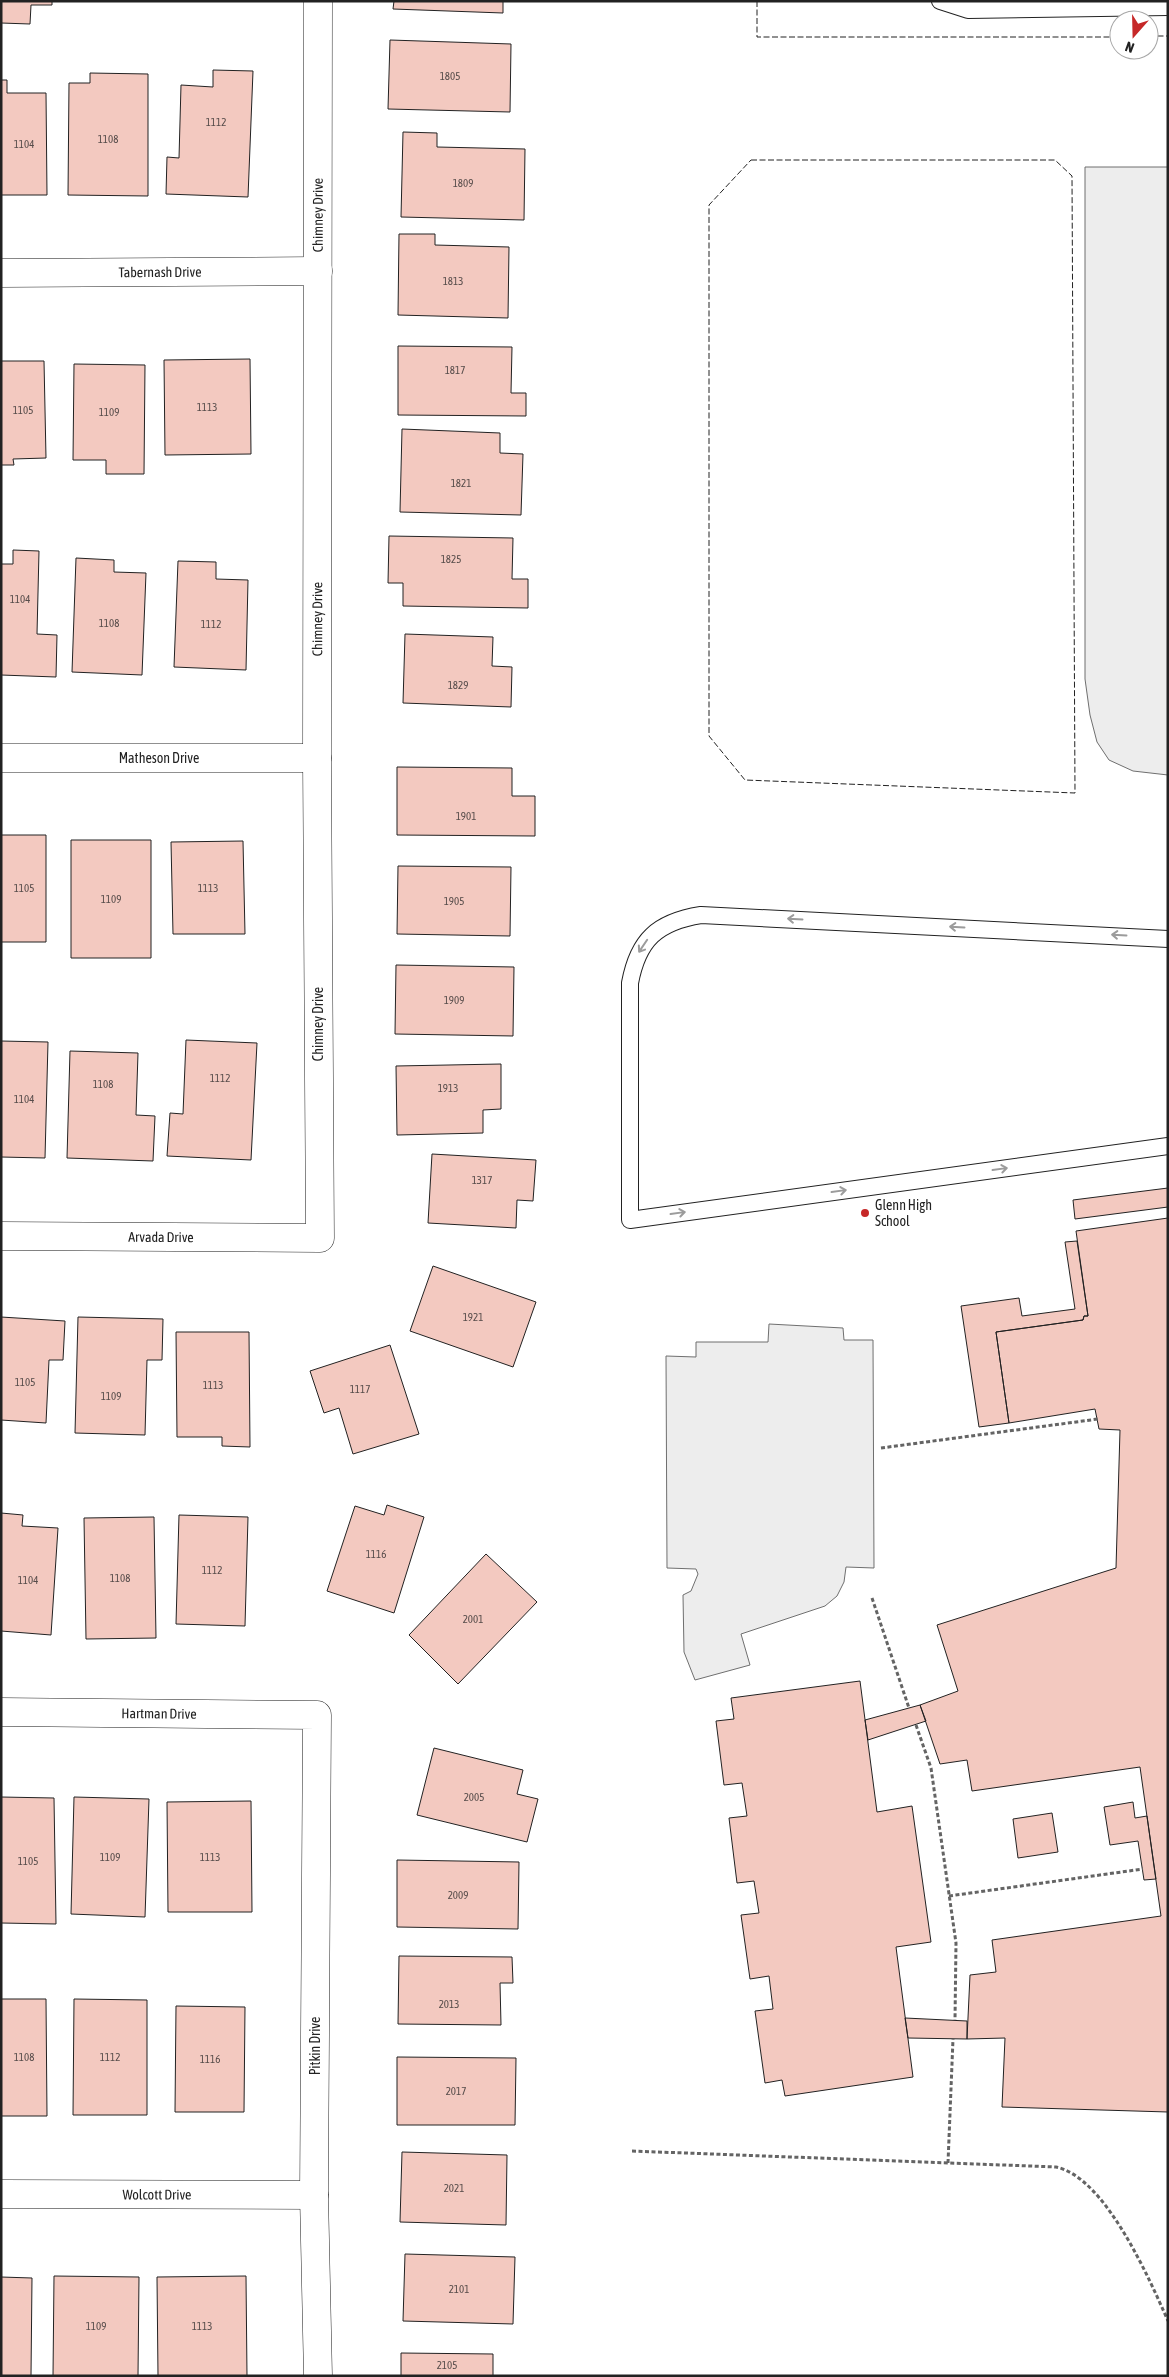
<svg xmlns="http://www.w3.org/2000/svg" width="1169" height="2377" font-family="'Asap Condensed',sans-serif">
	<style>
		.parking { fill: #ededed; stroke: #6f6f6f }
		.building { fill: #f3c9c0; stroke: #222 }
		.lines { fill: none; stroke-linecap: round; stroke-linejoin: round }
		.lane-casing { stroke: #222; stroke-width: 18 }
		.street-casing { stroke: #222; stroke-width: 29 }
		.path { stroke: #646464; stroke-width: 3; stroke-dasharray: 4 2.5; stroke-linecap: butt }
		.lane { stroke: #fff; stroke-width: 16 }
		.street { stroke: #fff; stroke-width: 28 }
		.fence { stroke: #222; stroke-width: 1; stroke-dasharray: 6 2.5; stroke-linecap: butt }
		.oneway { stroke: #9c9c9c }
		.poi-dot { fill: #c62828; stroke: #fff; stroke-width: 2 }
		.labels { text-anchor: middle; dominant-baseline: central; stroke-width: 4; stroke-linejoin: round; paint-order: stroke }
		.number-label { font-size: 11px; fill: #564c4a }
		.street-label { font-size: 14px; fill: #222; stroke: #fff }
		.poi-label { font-size: 14px; fill: #222; stroke: #fff; text-anchor: start }
	</style>
	<rect width="100%" height="100%" fill="#fff"/>
	<path class="parking" d="M1085 167H1168V775L1133 771 1109 760 1097 742 1090 715 1085 679Z
		M769 1324 843 1328 844 1340H873L874 1568 846 1567 844 1582 837 1596 825 1606 741 1634 750 1665 695 1680 684 1652 683 1595 691 1591 698 1574 696 1569 667 1568 666 1356 696 1357V1342H768Z"/>
	<path class="building" d="M1 1H52V5H31L30 24 1 23Z
		M394 1H503V13L393 9Z
		M390 40 511 44 510 112 388 109Z
		M213 70 253 71 248 197 166 194 167 157 179 158 181 85 213 87Z
		M90 73 148 74V196L68 195 69 83H90Z
		M1 80H7V93H46L47 195H1Z
		M403 132 437 133V147L525 149 524 220 401 217Z
		M399 234H435V245L509 247 508 318 398 315Z
		M398 346 512 347 511 393H526V416L398 415Z
		M250 359 251 454 165 455 164 360Z
		M1 361H44L46 458 13 459 14 465H1Z
		M74 364 145 365 144 474H106V460H73Z
		M402 429 500 433V453L523 454 521 515 400 512Z
		M389 536 513 538 512 579H528V608L403 606V583H388Z
		M13 550 39 551 37 634 57 635 56 677 1 675V564H13Z
		M76 558 114 560V572L146 573 142 675 72 672Z
		M178 561 216 562V579L248 580 246 670 174 667Z
		M405 634 493 637 492 666 512 667 511 707 403 703Z
		M397 767 512 768V796H535V836L397 835Z
		M1 835H46V942H1Z
		M71 840H151V958H71Z
		M243 841 245 934H173L171 842Z
		M398 866 511 867 510 936 397 934Z
		M396 965 514 967 513 1036 395 1034Z
		M186 1040 257 1043 251 1160 167 1156 170 1113 183 1114Z
		M1 1041 48 1042 45 1158 1 1157Z
		M70 1051 138 1053 136 1115 155 1116 153 1161 67 1158Z
		M501 1064V1109L483 1110V1133L397 1135 396 1066Z
		M432 1154 536 1160 533 1201 517 1200 516 1228 428 1223Z
		M1168 1188V1207L1075 1219 1073 1200Z
		M1168 1218V2112L1002 2107 1005 2038 967 2039 970 1975 996 1972 992 1940 1161 1916 1140 1767 972 1791 967 1760 940 1764 920 1705 958 1691 937 1625 1116 1568 1120 1430 1099 1429 1095 1409 1009 1423 996 1332 1083 1320 1084 1316H1088L1076 1231Z
		M1077 1241 1088 1316H1084L1083 1320 996 1332 1009 1423 979 1427 961 1306 1019 1298 1022 1316 1075 1309 1065 1242Z
		M433 1266 536 1302 513 1367 410 1331Z
		M1 1317 65 1321 63 1360H49L46 1423 1 1420Z
		M78 1317 163 1319 162 1360H147L145 1435 75 1433Z
		M176 1332H249L250 1447 222 1446V1437H177Z
		M390 1345 419 1434 353 1454 339 1408 324 1413 310 1371Z
		M387 1505 424 1517 394 1613 327 1591 355 1506 384 1515Z
		M1 1513 23 1515 22 1526 58 1528 51 1635 1 1631Z
		M179 1515 248 1517 245 1626 176 1624Z
		M154 1517 156 1638 86 1639 84 1518Z
		M486 1554 537 1602 458 1684 409 1635Z
		M860 1681 877 1812 912 1806 931 1942 896 1947 913 2077 785 2096 782 2080 765 2083 755 2011 773 2009 769 1976 750 1979 741 1915 759 1913 754 1881 737 1883 729 1818 747 1816 742 1783 724 1785 716 1721 734 1719 731 1698Z
		M920 1705 926 1721 868 1740 865 1720Z
		M434 1748 523 1770 517 1794 538 1799 527 1842 417 1815Z
		M1 1797 54 1798 56 1924 1 1923Z
		M74 1797 149 1799 145 1917 71 1914Z
		M251 1801 252 1912H168L167 1802Z
		M1133 1802 1135 1818 1147 1816 1156 1879 1144 1880 1138 1841 1110 1845 1104 1807Z
		M1052 1813 1058 1852 1018 1858 1013 1819Z
		M397 1860 519 1862 518 1929 397 1927Z
		M399 1956 512 1957 513 1983H500L501 2025 398 2024Z
		M1 1999H46L47 2116H1Z
		M74 1999 147 2000V2115H73Z
		M176 2006 245 2007 244 2112H175Z
		M905 2018 967 2021V2039L908 2038Z
		M397 2057 516 2058 515 2125H397Z
		M402 2152 507 2155 506 2225 400 2222Z
		M405 2254 515 2257 513 2324 403 2321Z
		M54 2276 139 2277 138 2376H53Z
		M246 2276 247 2376H158L157 2277Z
		M1 2277 32 2278 31 2376H1Z
		M401 2353 493 2354V2376H401Z"/>
	<g class="lines">
		<g class="lane-casing">
			<path id="lane" d="M940 1 968 10 1168 7
				M1168 939 701 915C657 922 638 940 630 983V1220L1168 1146"/>
		</g>
		<g class="street-casing">
			<g id="street">
				<path id="s1" d="M1 273 318 271"/>
				<path id="s2" d="M1 758H317"/>
				<path id="s3" d="M1 1236 320 1238 317 758 318 1"/>
				<path id="s4" d="M1 1712 317 1715 314 2195 318 2376"/>
				<path id="s5" d="M1 2194 314 2195"/>
			</g>
		</g>
		<path class="path" d="M881 1448 1098 1419
			M872 1598 909 1708
			M916 1725 931 1768 956 1943 955 2020
			M949 1896 1143 1869
			M632 2151 1056 2167C1105 2177 1149 2278 1168 2321
			M948 2163 953 2039"/>
		<use href="#lane" class="lane"/>
		<use href="#street" class="street"/>
		<path class="fence" d="M757 1V37H1119
			M1149 36H1168
			M751 160H1055L1072 176 1075 793 745 780 709 736V205Z"/>
	</g>
	<defs><path id="oneway-shaft" d="M-6 0H5M1.5-3L5.5 0L1.5 3" fill="none" stroke-width="1.6" stroke-linecap="round" stroke-linejoin="round" transform="scale(1.25)"/></defs>
	<g class="oneway">
		<use href="#oneway-shaft" transform="translate(795 919) rotate(-177)"/>
		<use href="#oneway-shaft" transform="translate(957 927) rotate(-177)"/>
		<use href="#oneway-shaft" transform="translate(1119 935) rotate(-177)"/>
		<use href="#oneway-shaft" transform="translate(643 946) rotate(124)"/>
		<use href="#oneway-shaft" transform="translate(1000 1169) rotate(-8)"/>
		<use href="#oneway-shaft" transform="translate(839 1191) rotate(-8)"/>
		<use href="#oneway-shaft" transform="translate(678 1213) rotate(-8)"/>
	</g>
	<circle class="poi-dot" cx="865" cy="1213" r="5"/>
	<g class="labels">
		<g class="number-label">
			<text x="450" y="76">1805</text>
			<text x="216" y="122">1112</text>
			<text x="108" y="139">1108</text>
			<text x="24" y="144">1104</text>
			<text x="463" y="183">1809</text>
			<text x="453" y="281">1813</text>
			<text x="455" y="370">1817</text>
			<text x="207" y="407">1113</text>
			<text x="23" y="410">1105</text>
			<text x="109" y="412">1109</text>
			<text x="461" y="483">1821</text>
			<text x="451" y="559">1825</text>
			<text x="20" y="599">1104</text>
			<text x="109" y="623">1108</text>
			<text x="211" y="624">1112</text>
			<text x="458" y="685">1829</text>
			<text x="466" y="816">1901</text>
			<text x="24" y="888">1105</text>
			<text x="208" y="888">1113</text>
			<text x="111" y="899">1109</text>
			<text x="454" y="901">1905</text>
			<text x="454" y="1000">1909</text>
			<text x="220" y="1078">1112</text>
			<text x="103" y="1084">1108</text>
			<text x="448" y="1088">1913</text>
			<text x="24" y="1099">1104</text>
			<text x="482" y="1180">1317</text>
			<text x="473" y="1317">1921</text>
			<text x="25" y="1382">1105</text>
			<text x="213" y="1385">1113</text>
			<text x="360" y="1389">1117</text>
			<text x="111" y="1396">1109</text>
			<text x="376" y="1554">1116</text>
			<text x="212" y="1570">1112</text>
			<text x="120" y="1578">1108</text>
			<text x="28" y="1580">1104</text>
			<text x="473" y="1619">2001</text>
			<text x="474" y="1797">2005</text>
			<text x="110" y="1857">1109</text>
			<text x="210" y="1857">1113</text>
			<text x="28" y="1861">1105</text>
			<text x="458" y="1895">2009</text>
			<text x="449" y="2004">2013</text>
			<text x="24" y="2057">1108</text>
			<text x="110" y="2057">1112</text>
			<text x="210" y="2059">1116</text>
			<text x="456" y="2091">2017</text>
			<text x="454" y="2188">2021</text>
			<text x="459" y="2289">2101</text>
			<text x="96" y="2326">1109</text>
			<text x="202" y="2326">1113</text>
			<text x="447" y="2365">2105</text>
		</g>
		<g class="street-label">
			<text stroke="none"><textPath href="#s3" startOffset="1342">Chimney Drive</textPath></text>
			<text stroke="none"><textPath href="#s1" startOffset="159">Tabernash Drive</textPath></text>
			<text stroke="none"><textPath href="#s3" startOffset="938">Chimney Drive</textPath></text>
			<text stroke="none"><textPath href="#s2" startOffset="158">Matheson Drive</textPath></text>
			<text transform="translate(318 1024) rotate(-90)">Chimney Drive</text>
			<text stroke="none"><textPath href="#s3" startOffset="160">Arvada Drive</textPath></text>
			<text stroke="none"><textPath href="#s4" startOffset="158">Hartman Drive</textPath></text>
			<text transform="translate(315 2046) rotate(-90)">Pitkin Drive</text>
			<text stroke="none"><textPath href="#s5" startOffset="156">Wolcott Drive</textPath></text>
		</g>
		<g class="poi-label">
			<text x="875" y="1205">Glenn High<tspan x="875" dy="16">School</tspan></text>
		</g>
	</g>
	<rect width="1169" height="2377" fill="none" stroke="#222222" stroke-width="5"/>
	<g transform="translate(1134 35) rotate(200)"><circle r="24" fill="#ffffff" stroke="#a7a7a7"/>
	<path d="M0-4L9 19L0 12L-9 19Z" fill="#c62828"/>
	<text y="-8" font-size="14" font-weight="bold" text-anchor="middle" fill="#222222">N</text>
	</g>
</svg>
